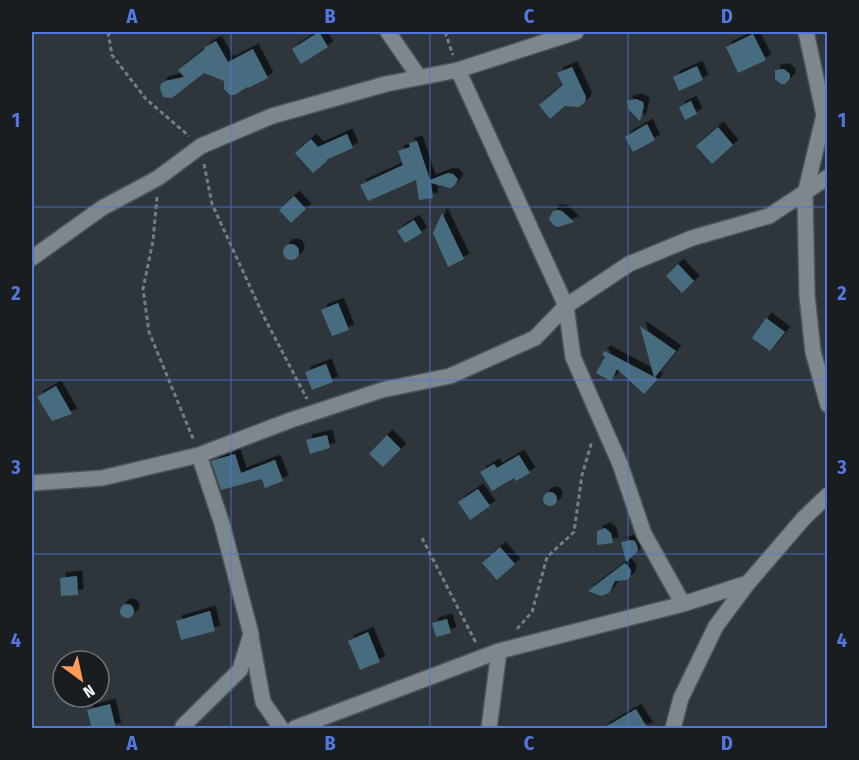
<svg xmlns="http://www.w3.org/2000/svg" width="859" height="760" font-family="'Fira Sans Condensed',sans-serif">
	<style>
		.building { fill: #466c80; filter: url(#shadow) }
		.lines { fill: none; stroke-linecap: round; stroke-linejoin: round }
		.street-casing { stroke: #4e555a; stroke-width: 18 }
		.path { stroke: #767d82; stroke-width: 3; stroke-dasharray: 4.5 3; stroke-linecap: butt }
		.street { stroke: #7d878c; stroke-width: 15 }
		.grid { fill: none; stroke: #5278e0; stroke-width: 1.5; stroke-opacity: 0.55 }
		.neatline { fill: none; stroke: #5278e0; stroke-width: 2 }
		.grid-label { font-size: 20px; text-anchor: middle; font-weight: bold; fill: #5278e0 }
	</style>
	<defs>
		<filter id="shadow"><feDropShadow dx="5.5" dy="-5.5" stdDeviation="0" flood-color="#0009"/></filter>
	</defs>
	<rect width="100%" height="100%" fill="#2e363b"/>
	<path class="building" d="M319 32 328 47 301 64 292 49Z
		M753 34 766 60 738 73 726 47Z
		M216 41 228 62 253 49 268 78 248 88 247 87 235 95H230L224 89V81L204 73 172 98 163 97 160 88 161 84 165 81 184 77 178 70 205 49 204 48Z
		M697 66 703 80 679 91 673 77Z
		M572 67 586 97 585 102 579 107 565 106 550 119 539 105 563 85 557 73Z
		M784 69 790 74V78L785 84H781L775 79V70Z
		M636 99 643 102 644 106 640 121 629 110 627 101Z
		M691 101 697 114 685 120 679 107Z
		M647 124 655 140 633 152 625 137Z
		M718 127 733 145 712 164 696 146Z
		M347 134 353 148 326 160 327 161 313 173 295 153 311 139 318 147Z
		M417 141 430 180 448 173 453 174 458 179 454 186 450 188 431 183 433 198 419 200 416 180 368 201 360 185 403 165 398 151 410 147 409 143Z
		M294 196 306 209 291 223 279 210Z
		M557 210 562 211 574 222 558 227 554 226 549 219 553 211Z
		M442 213 464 259 448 267 433 233Z
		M414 220 422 233 405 243 397 231Z
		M283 252a8 8 0 1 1 16 0a8 8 0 1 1-16 0Z
		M678 264 694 281 682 293 666 276Z
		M338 303 349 330 332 336 321 310Z
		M766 318 785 332 770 351 752 338Z
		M640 326 676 351 655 377 658 379 644 394 617 369 611 381 596 373 605 357 602 354 605 351 654 377Z
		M326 364 333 382 312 390 305 372Z
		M56 386 72 414 52 421 37 397Z
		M327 435 330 448 310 454 306 440Z
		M387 435 401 449 383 467 369 454Z
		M235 454 241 473 275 460 283 481 265 488 262 479 221 490 211 461Z
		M519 455 530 473 516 481 514 478 492 491 480 472 494 464 497 468Z
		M478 489 490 506 470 520 458 502Z
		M543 499a7 7 0 1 1 14 0a7 7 0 1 1-14 0Z
		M605 528 611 533 613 543 597 545V531Z
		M631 540 635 541 638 548 637 552 626 562 621 542Z
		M500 547 515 564 497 580 482 563Z
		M625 563 631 570 630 577 627 580 615 581 609 593 601 596 588 591Z
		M77 576 78 595 61 596 60 578Z
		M120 611a7 7 0 1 1 14 0a7 7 0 1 1-14 0Z
		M210 611 215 631 181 640 176 621Z
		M447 619 451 633 436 637 432 623Z
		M368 632 380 662 360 670 348 641Z
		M110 704 116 729H92L87 710Z
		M636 709 648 729H602Z"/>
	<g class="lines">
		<g class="street-casing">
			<path id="street" d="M388 32 419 77
				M806 32 824 115 805 194 807 295 813 352 828 405
				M458 70 566 306 573 357 620 464 644 534 683 604
				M32 258 102 208 158 178 201 146 272 116 386 84 458 70 576 32
				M32 483 102 478 199 455 291 420 382 390 450 376 535 338 566 306 629 264 692 238 769 216 828 177
				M251 637 263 702 281 728
				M184 728 183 726 240 670 251 634 222 524 199 455
				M295 728 499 651 683 604 748 583 804 518 828 495
				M489 728 499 651
				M673 728 681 698 716 626 748 583"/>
		</g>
		<path class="path" d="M108 32 112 55 146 99 189 136
			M445 32 453 55
			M204 164 212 204 263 315 307 399
			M157 197 153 241 143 289 149 332 194 441
			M422 538 476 643
			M517 629 532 612 547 557 574 532 582 475 592 441"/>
		<use href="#street" class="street"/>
	</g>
	<path class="grid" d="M231 32V728M430 32V728M628 32V728M32 207H828M32 380H828M32 554H828"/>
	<rect width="859" height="760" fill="none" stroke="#191d1f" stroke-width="66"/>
	<g transform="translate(81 679) rotate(147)"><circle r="28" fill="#191d1f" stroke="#6f7376" stroke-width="1.5"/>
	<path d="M0-4.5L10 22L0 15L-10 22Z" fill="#ff9b59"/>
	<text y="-9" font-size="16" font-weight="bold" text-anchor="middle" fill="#eff4f8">N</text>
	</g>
	<rect x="33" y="33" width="793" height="694" class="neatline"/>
	<g class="grid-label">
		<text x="132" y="23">A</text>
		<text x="330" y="23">B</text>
		<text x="529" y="23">C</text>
		<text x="727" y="23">D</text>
		<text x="16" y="127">1</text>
		<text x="842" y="127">1</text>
		<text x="16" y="300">2</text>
		<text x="842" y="300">2</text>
		<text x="16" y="474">3</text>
		<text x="842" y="474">3</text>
		<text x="16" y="647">4</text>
		<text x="842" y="647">4</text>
		<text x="132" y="750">A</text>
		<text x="330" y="750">B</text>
		<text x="529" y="750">C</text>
		<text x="727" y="750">D</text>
	</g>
</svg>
